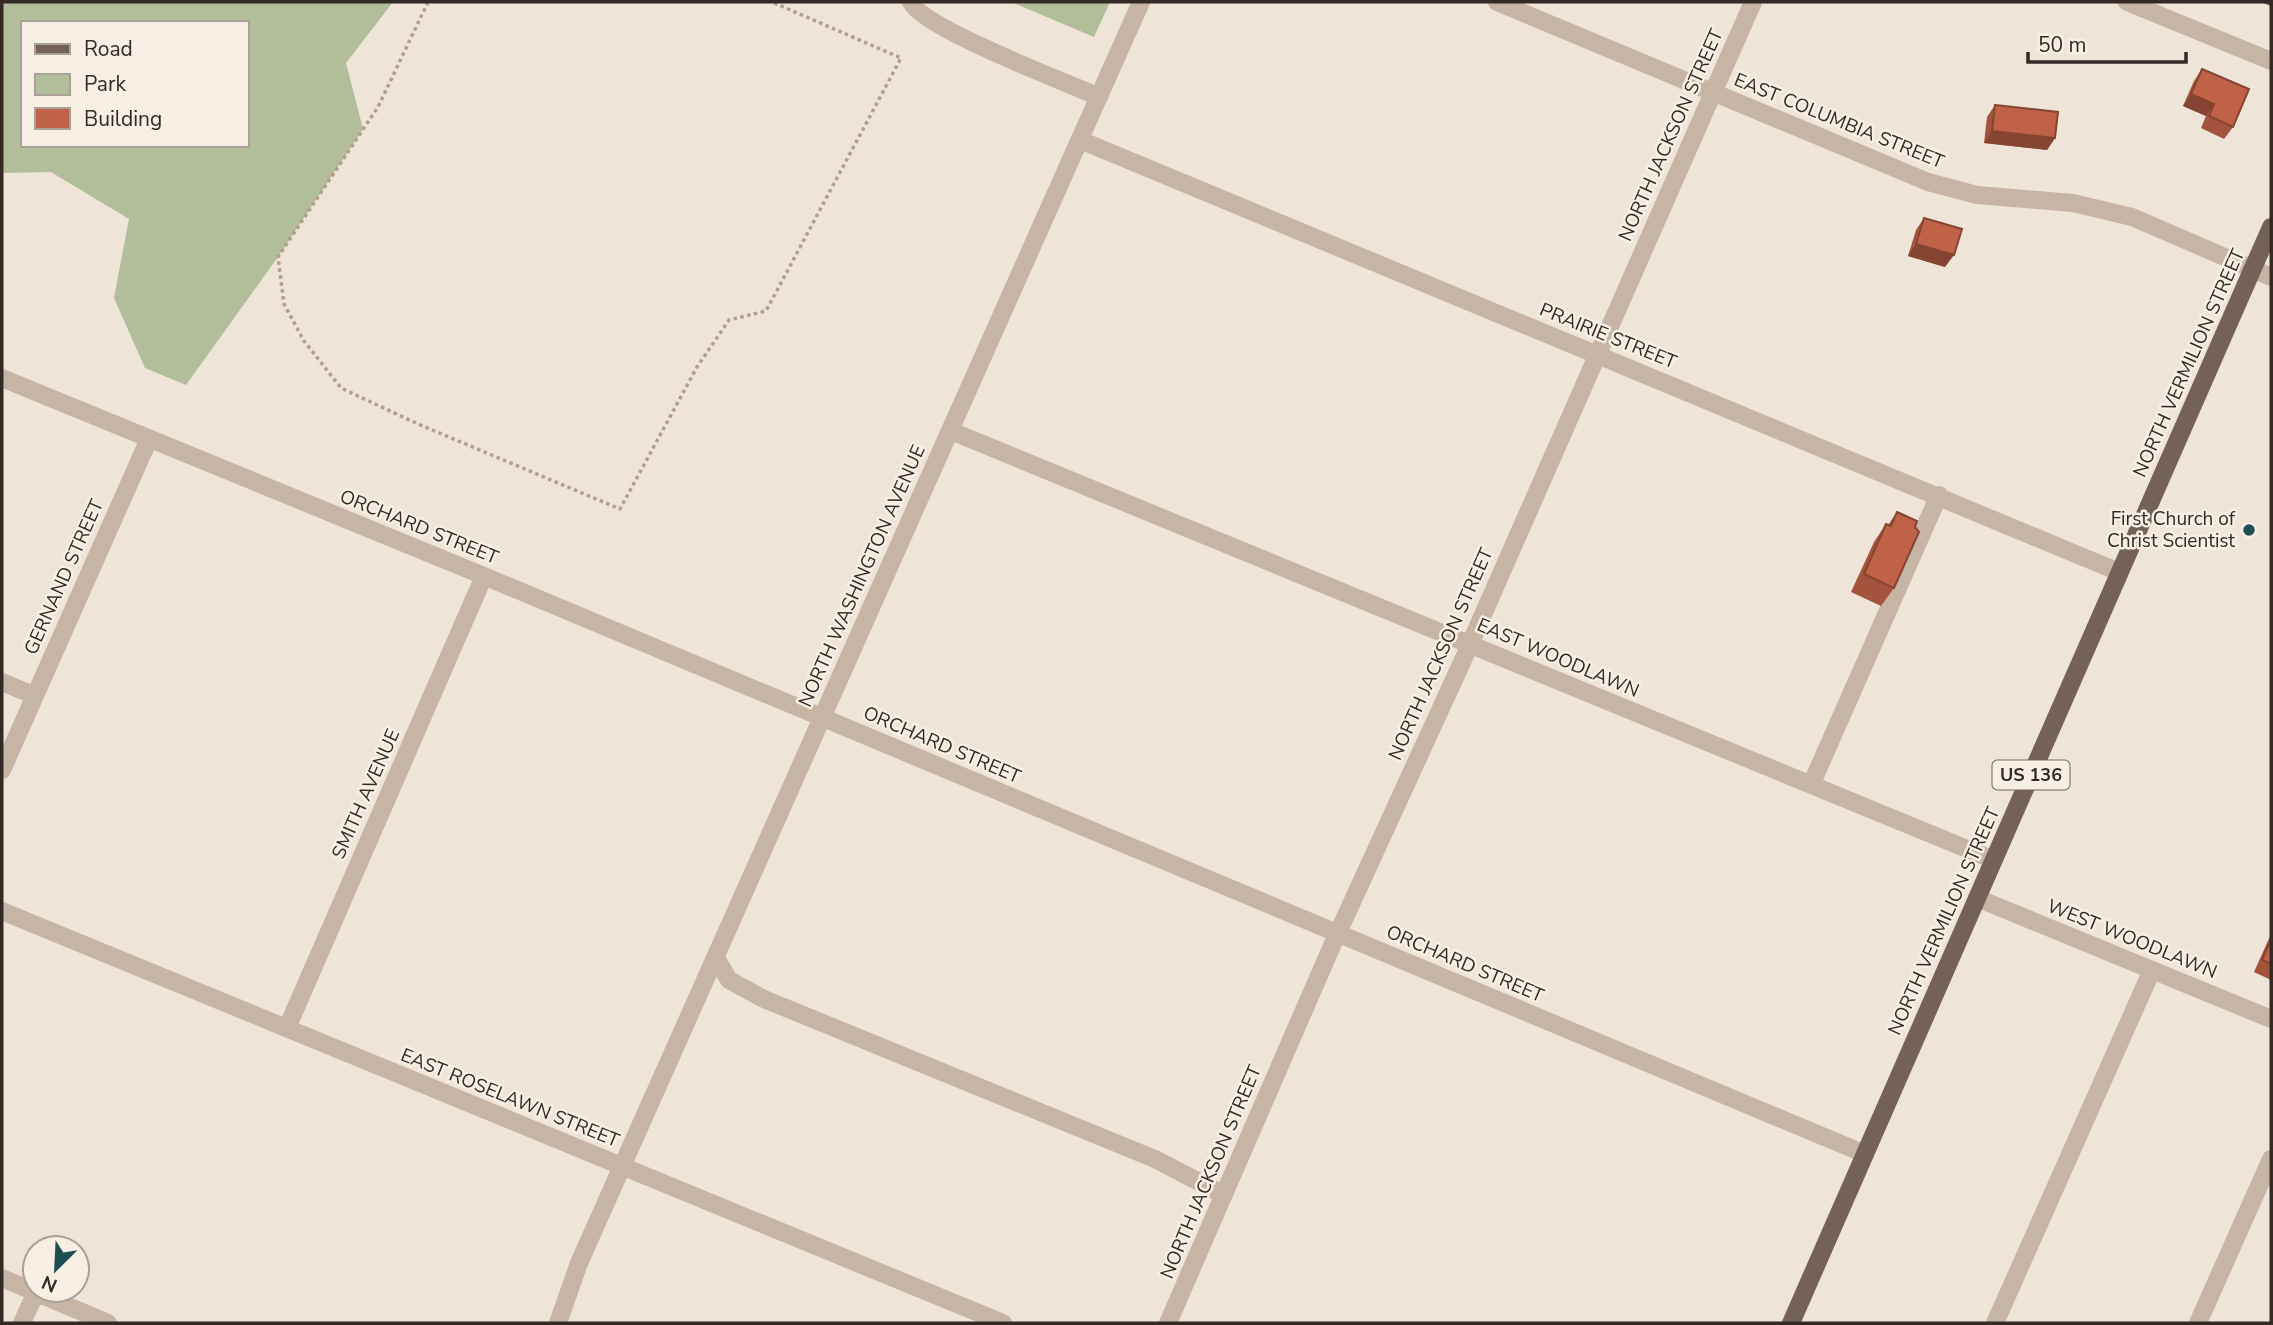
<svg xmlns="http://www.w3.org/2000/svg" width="2273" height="1325" font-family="'Nunito Sans',sans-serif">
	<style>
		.green { fill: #b2bd9a; fill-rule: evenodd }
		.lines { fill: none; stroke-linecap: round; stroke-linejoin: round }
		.path { stroke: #b29e90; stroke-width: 3.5; stroke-dasharray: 3.5 3.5; stroke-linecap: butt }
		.minor { stroke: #c6b4a5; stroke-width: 18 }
		.major { stroke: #746158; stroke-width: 18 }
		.wall { fill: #a4543d }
		.shaded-wall { fill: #864532 }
		.building { fill: #bf6247; stroke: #864532; stroke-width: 2 }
		.poi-dot { fill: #1e4f51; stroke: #f7eee4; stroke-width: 2.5 }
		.labels { text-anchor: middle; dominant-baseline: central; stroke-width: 5; stroke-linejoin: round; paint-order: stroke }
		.shield { fill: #f7eee4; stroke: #6e655f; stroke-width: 2 }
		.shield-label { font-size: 18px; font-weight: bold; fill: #332a26 }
		.street-label { font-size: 19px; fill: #332a26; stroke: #f7eee4 }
		.poi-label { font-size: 19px; fill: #332a26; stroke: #f7eee4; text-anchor: end }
	</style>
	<rect width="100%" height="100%" fill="#efe4d8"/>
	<path class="green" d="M2 2H393L346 63 363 129 278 257 186 385 145 368 114 298 129 219 51 172 2 173ZM23 23H247V145H23Z
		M1011 2H1110L1094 37Z"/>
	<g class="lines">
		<path class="path" d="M428 2 378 107 278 257 284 304 304 341 341 388 418 424 620 509 697 367 729 320 766 311 901 58 772 2"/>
		<path class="minor" d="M911 2C922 28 1066 82 1099 97
			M1497 2 1928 182 1977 195 2073 203 2132 217 2271 277
			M2127 2 2271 61
			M1080 140 2119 572
			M2 378 484 576 1865 1154
			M951 431 1994 860
			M2 682 33 695
			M2 770 149 439
			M1811 785 1939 495
			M1977 898 2271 1019
			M2 911 1003 1323
			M716 958 729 980 764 999 1155 1159 1224 1195
			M287 1028 484 576
			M2 1278 108 1323
			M22 1323 36 1292
			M558 1323 579 1263 1141 2
			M1168 1323 1331 948 1463 660 1753 2
			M1995 1323 2152 970
			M2198 1323 2271 1159"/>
		<path class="major" d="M1791 1323 2271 227"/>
	</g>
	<path class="wall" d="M2202 69 2233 127 2224 139 2201 128 2206 116 2183 106 2194 81Z
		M1995 105 2055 138 2047 150 1984 143 1987 117Z
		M1924 218 1945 267 1908 256 1916 230Z
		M1897 512 1894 588 1881 606 1851 592 1874 542 1886 524 1888 525Z
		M2271 934V980L2254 972Z"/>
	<path class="shaded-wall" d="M2261 2H2271V6Z
		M2191 94 2214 104 2206 116 2183 106Z
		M1992 131 2055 138 2047 150 1984 143Z
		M1916 244 1954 255 1945 267 1908 256Z"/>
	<path class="building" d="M2202 69 2249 89 2233 127 2209 116 2214 104 2191 94Z
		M1995 105 2058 112 2055 138 1992 131Z
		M1924 218 1962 229 1954 255 1916 244Z
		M1897 512 1917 521 1915 527 1919 532 1894 588 1864 574 1886 524 1891 526Z
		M2271 939V964L2262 960Z"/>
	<circle class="poi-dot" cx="2249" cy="530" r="7"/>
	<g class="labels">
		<rect class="shield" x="1992.5" y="760.5" width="77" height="29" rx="5"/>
		<g class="shield-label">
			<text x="2031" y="775">US 136</text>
		</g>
		<g class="street-label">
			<text transform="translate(1839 121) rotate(22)">EAST COLUMBIA STREET</text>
			<text transform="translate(1671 135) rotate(-66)">NORTH JACKSON STREET</text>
			<text transform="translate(1608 336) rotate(22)">PRAIRIE STREET</text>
			<text transform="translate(2189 363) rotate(-66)">NORTH VERMILION STREET</text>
			<text transform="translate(419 527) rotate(22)">ORCHARD STREET</text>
			<text transform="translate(862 576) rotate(-66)">NORTH WASHINGTON AVENUE</text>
			<text transform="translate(64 577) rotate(-66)">GERNAND STREET</text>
			<text transform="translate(1441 654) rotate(-66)">NORTH JACKSON STREET</text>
			<text transform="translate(1558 658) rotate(23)">EAST WOODLAWN</text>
			<text transform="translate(942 745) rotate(23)">ORCHARD STREET</text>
			<text transform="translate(366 794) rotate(-66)">SMITH AVENUE</text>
			<text transform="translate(1944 921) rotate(-66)">NORTH VERMILION STREET</text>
			<text transform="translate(2132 939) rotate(22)">WEST WOODLAWN</text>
			<text transform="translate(1465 964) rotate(23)">ORCHARD STREET</text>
			<text transform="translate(510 1098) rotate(22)">EAST ROSELAWN STREET</text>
			<text transform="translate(1211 1172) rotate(-67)">NORTH JACKSON STREET</text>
		</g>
		<g class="poi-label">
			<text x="2235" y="519">First Church of<tspan x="2235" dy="22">Christ Scientist</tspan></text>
		</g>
	</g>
	<rect width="2273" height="1325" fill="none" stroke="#332a26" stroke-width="7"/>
	<rect x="21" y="21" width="228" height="126" fill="#f7eee4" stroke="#a9a098" stroke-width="2"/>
	<rect x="35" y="44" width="35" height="10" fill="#746158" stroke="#a9a098" stroke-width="2"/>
	<text x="84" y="56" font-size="21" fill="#332a26">Road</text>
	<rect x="35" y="74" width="35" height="21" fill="#b2bd9a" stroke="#a9a098" stroke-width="2"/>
	<text x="84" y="91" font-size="21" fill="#332a26">Park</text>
	<rect x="35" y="108" width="35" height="21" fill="#bf6247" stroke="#a9a098" stroke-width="2"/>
	<text x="84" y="126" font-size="21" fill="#332a26">Building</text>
	<g transform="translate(56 1269) rotate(204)"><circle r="33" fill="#f7eee4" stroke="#a9a098" stroke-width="2"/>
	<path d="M0-5L12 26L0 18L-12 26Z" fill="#1e4f51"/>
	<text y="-10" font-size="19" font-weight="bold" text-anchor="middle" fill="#332a26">N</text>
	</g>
	<path d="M2028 52v10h158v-10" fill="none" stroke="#332a26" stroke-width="3.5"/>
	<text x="2038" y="52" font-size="21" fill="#332a26" stroke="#f7eee4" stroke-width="5" paint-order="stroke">50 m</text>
</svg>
